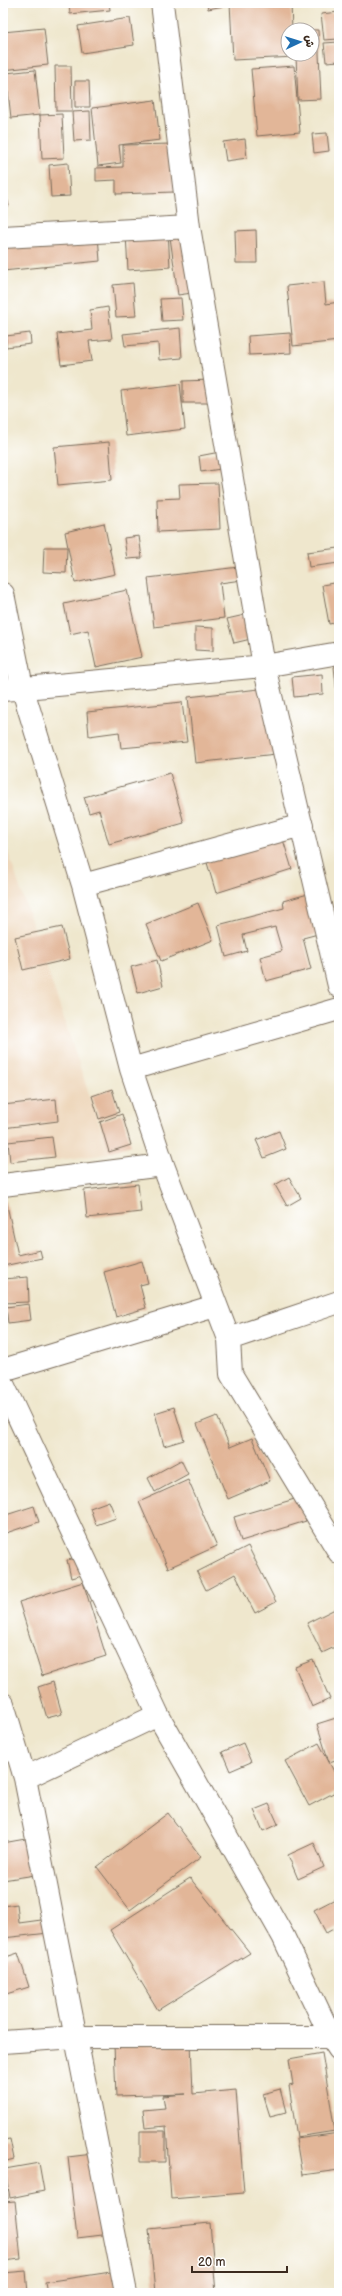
<svg xmlns="http://www.w3.org/2000/svg" width="342" height="2296" font-family="'Balsamiq Sans','Playpen Sans Arabic',sans-serif">
	<style>
		.built { fill: #eed7bb }
		.building { fill: #e2b698 }
		.lines { fill: none; stroke-linecap: round; stroke-linejoin: round }
		.minor-casing { stroke: #7a6c5b; stroke-width: 24 }
		.minor { stroke: #fff; stroke-width: 22 }
	</style>
	<rect width="100%" height="100%" fill="#fff"/>
	<filter id="ink" filterUnits="userSpaceOnUse"><feTurbulence type="fractalNoise" baseFrequency=".025" numOctaves="2"/><feDisplacementMap in="SourceGraphic" scale="8" xChannelSelector="R" yChannelSelector="G"/><feConvolveMatrix kernelMatrix="1 2 1 2 8 2 1 2 1" color-interpolation-filters="sRGB"/></filter>
	<filter id="wash" filterUnits="userSpaceOnUse"><feTurbulence type="fractalNoise" baseFrequency=".012" numOctaves="4" result="noise"/><feDisplacementMap in="SourceGraphic" scale="16" xChannelSelector="R" yChannelSelector="G"/><feGaussianBlur stdDeviation="0.9" result="paint"/><feColorMatrix in="noise" values="0 0 0 0 0 0 0 0 0 0 0 0 0 0 0 0 0 1.4 0 .05"/><feComposite in="paint" operator="in"/></filter>
	<g filter="url(#wash)">
		<rect width="100%" height="100%" fill="#efe7cd"/>
		<path class="built" d="M3 837 109 1154 3 1166Z"/>
		<g id="blocks">
			<path class="building" d="M69 3H109L110 10 70 14Z
				M207 3H229V5L208 9Z
				M230 3H291L292 30H288V54H312V30H318L321 99 298 100 296 57 233 60Z
				M339 12V39L324 40 321 14Z
				M130 18 134 45 82 53 78 26Z
				M44 28 48 65 3 70V32Z
				M339 42V61L326 62 324 43Z
				M55 66H71L72 111H56Z
				M294 66 300 132 257 136 251 69Z
				M35 70 40 115 11 118 6 73Z
				M75 81H89L90 107H75Z
				M155 100 160 140 119 145 121 163 98 166 92 108Z
				M90 111 91 140 74 141 72 112Z
				M62 114 64 158 42 159 40 115Z
				M327 133 329 151 314 153 312 134Z
				M245 139 247 158 226 161 223 142Z
				M173 144 174 192 116 194V180L96 181V168L123 167V145Z
				M68 163 70 196 51 197 49 165Z
				M3 181 9 206 3 207Z
				M191 227 199 292 178 295 169 230Z
				M256 230 257 263H236L235 231Z
				M168 231 170 267 128 270 126 234Z
				M98 236 100 261 3 271V246Z
				M324 282 326 304 339 302V341L293 346 287 286Z
				M133 283 136 316 116 317 113 285Z
				M181 298 183 320 162 321 160 299Z
				M108 307 112 339 89 341 92 361 61 365 57 334 92 330 90 310Z
				M180 328 182 358 159 360 158 343 125 346 123 334Z
				M30 333 31 344 6 347V336Z
				M290 333 291 353 249 355 248 336Z
				M211 380 212 403H183V381Z
				M180 384 185 429 126 436 121 391Z
				M109 442 112 480 58 485 54 447Z
				M225 451 227 468 201 472 199 456Z
				M218 483 220 529 158 532 157 499 180 498 179 484Z
				M104 523 115 574 75 583 65 532Z
				M139 536 142 558 127 559 124 538Z
				M44 547H67L66 573 43 572Z
				M339 548V563L309 567 307 552Z
				M247 566 249 579 220 583 224 618 154 627 148 578Z
				M339 582V622L329 624 322 585Z
				M127 590 142 657 96 667 88 630 70 634 64 604Z
				M249 614 255 638 234 643 227 619Z
				M195 627 213 628V651L195 650Z
				M339 666V704H338L334 667Z
				M322 674 323 694 294 697 292 677Z
				M268 688 276 754 195 763 188 697Z
				M182 702 187 742 121 748 119 732 89 736 87 712Z
				M170 773 184 823 109 844 99 810 89 813 84 797Z
				M281 833 292 869 216 893 205 856Z
				M308 894 318 934 303 938 311 969 266 981 260 957 282 951 275 927 243 935 247 951 226 957 218 925 284 908 283 901Z
				M198 903 213 940 161 961 146 924Z
				M62 927 70 959 23 970 15 937Z
				M157 960 163 986 138 993 131 967Z
				M112 1089 119 1112 99 1119 92 1096Z
				M56 1099 58 1121 3 1128V1105Z
				M122 1114 131 1145 109 1152 100 1122Z
				M279 1131 286 1149 264 1158 256 1140Z
				M52 1137 55 1157 10 1162 8 1142Z
				M289 1177 301 1198 287 1206 275 1185Z
				M138 1184 141 1212 87 1218 84 1190Z
				M3 1201H6L18 1255 40 1250 42 1258 3 1266Z
				M142 1261 148 1283 140 1285 146 1308 116 1317 104 1272Z
				M28 1277 29 1302 3 1303V1279Z
				M29 1304 31 1320 8 1323 6 1307Z
				M174 1407 184 1440 164 1446 155 1413Z
				M217 1416 230 1447 252 1438 270 1481 228 1499 197 1424Z
				M181 1460 188 1474 155 1492 148 1478Z
				M188 1480 217 1546 168 1568 139 1502Z
				M298 1498 306 1521 241 1541 234 1517Z
				M109 1501 116 1518 96 1525 90 1508Z
				M34 1506 39 1522 3 1534V1516Z
				M248 1546 276 1602 255 1613 235 1574 206 1590 197 1572Z
				M85 1556 89 1573 71 1578 67 1560Z
				M83 1582 106 1656 42 1676 19 1602Z
				M339 1607V1645L322 1653 307 1623Z
				M313 1660 330 1699 312 1707 295 1667Z
				M53 1682 62 1714 47 1718 38 1687Z
				M339 1717V1759L329 1762 317 1724Z
				M243 1743 251 1762 230 1771 222 1752Z
				M319 1743 339 1781V1790L309 1806 285 1761Z
				M269 1804 278 1824 263 1831 254 1810Z
				M168 1813 201 1857 130 1910 97 1867Z
				M42 1836 48 1873 3 1880V1843Z
				M314 1843 324 1867 298 1879 288 1855Z
				M190 1878 250 1953 158 2010 110 1930Z
				M339 1897V1926L326 1933 314 1910Z
				M17 1904 19 1923 56 1918 58 1932 3 1938V1906Z
				M18 1953 29 1987 3 1995V1958Z
				M191 2042 193 2094 236 2090 244 2193 171 2199 166 2126 145 2128 143 2110 165 2108 163 2096 186 2094 116 2096 114 2045Z
				M322 2053 335 2131 297 2137 289 2086 293 2085 289 2059Z
				M280 2089 286 2112 270 2116 263 2094Z
				M140 2131H165V2162H140Z
				M339 2133V2170L302 2175 296 2139Z
				M10 2139 14 2159 3 2162V2140Z
				M101 2153 111 2234 77 2238 68 2157Z
				M39 2163 44 2191 10 2198 5 2169Z
				M3 2175 8 2199H3Z
				M15 2201 21 2259 3 2261V2202Z
				M210 2223 216 2293H155L149 2229Z
				M124 2270 127 2293H47L45 2282Z
				M26 2271 28 2293H3V2273Z"/>
		</g>
	</g>
	<g filter="url(#ink)">
		<use href="#blocks" fill-opacity="0" stroke="#7a6c5b" stroke-width="1"/>
		<g class="lines">
			<g class="minor-casing">
				<path id="minor" d="M162 3 189 227 264 666 339 986
					M3 237 189 227
					M3 594 22 687 83 885 131 1069 163 1165 229 1339 231 1374 339 1552
					M3 690 264 666 339 653
					M83 885 302 825
					M131 1069 339 1009
					M3 1185 163 1165
					M229 1339 339 1302
					M3 1370 215 1306
					M3 1384 158 1715 283 1936 331 2037 339 2049
					M3 1704 25 1778 126 2293
					M25 1778 158 1715
					M3 2042 76 2037H331"/>
			</g>
			<use href="#minor" class="minor"/>
		</g>
	</g>
	<rect width="342" height="2296" fill="none" stroke="#fff" stroke-width="16"/>
	<g transform="translate(300 42) rotate(86)"><circle r="19" fill="#ffffff" stroke="#b1aaa5"/>
	<path d="M0-3L7 15L0 10L-7 15Z" fill="#1f6fb2"/>
	<text y="-6" font-size="11" font-weight="bold" text-anchor="middle" fill="#3b2a1e">ش</text>
	</g>
	<path d="M192 2266v6h95v-6" fill="none" stroke="#3b2a1e" stroke-width="2"/>
	<text x="198" y="2266" font-size="12" fill="#3b2a1e" stroke="#ffffff" stroke-width="3" paint-order="stroke">20 m</text>
</svg>
